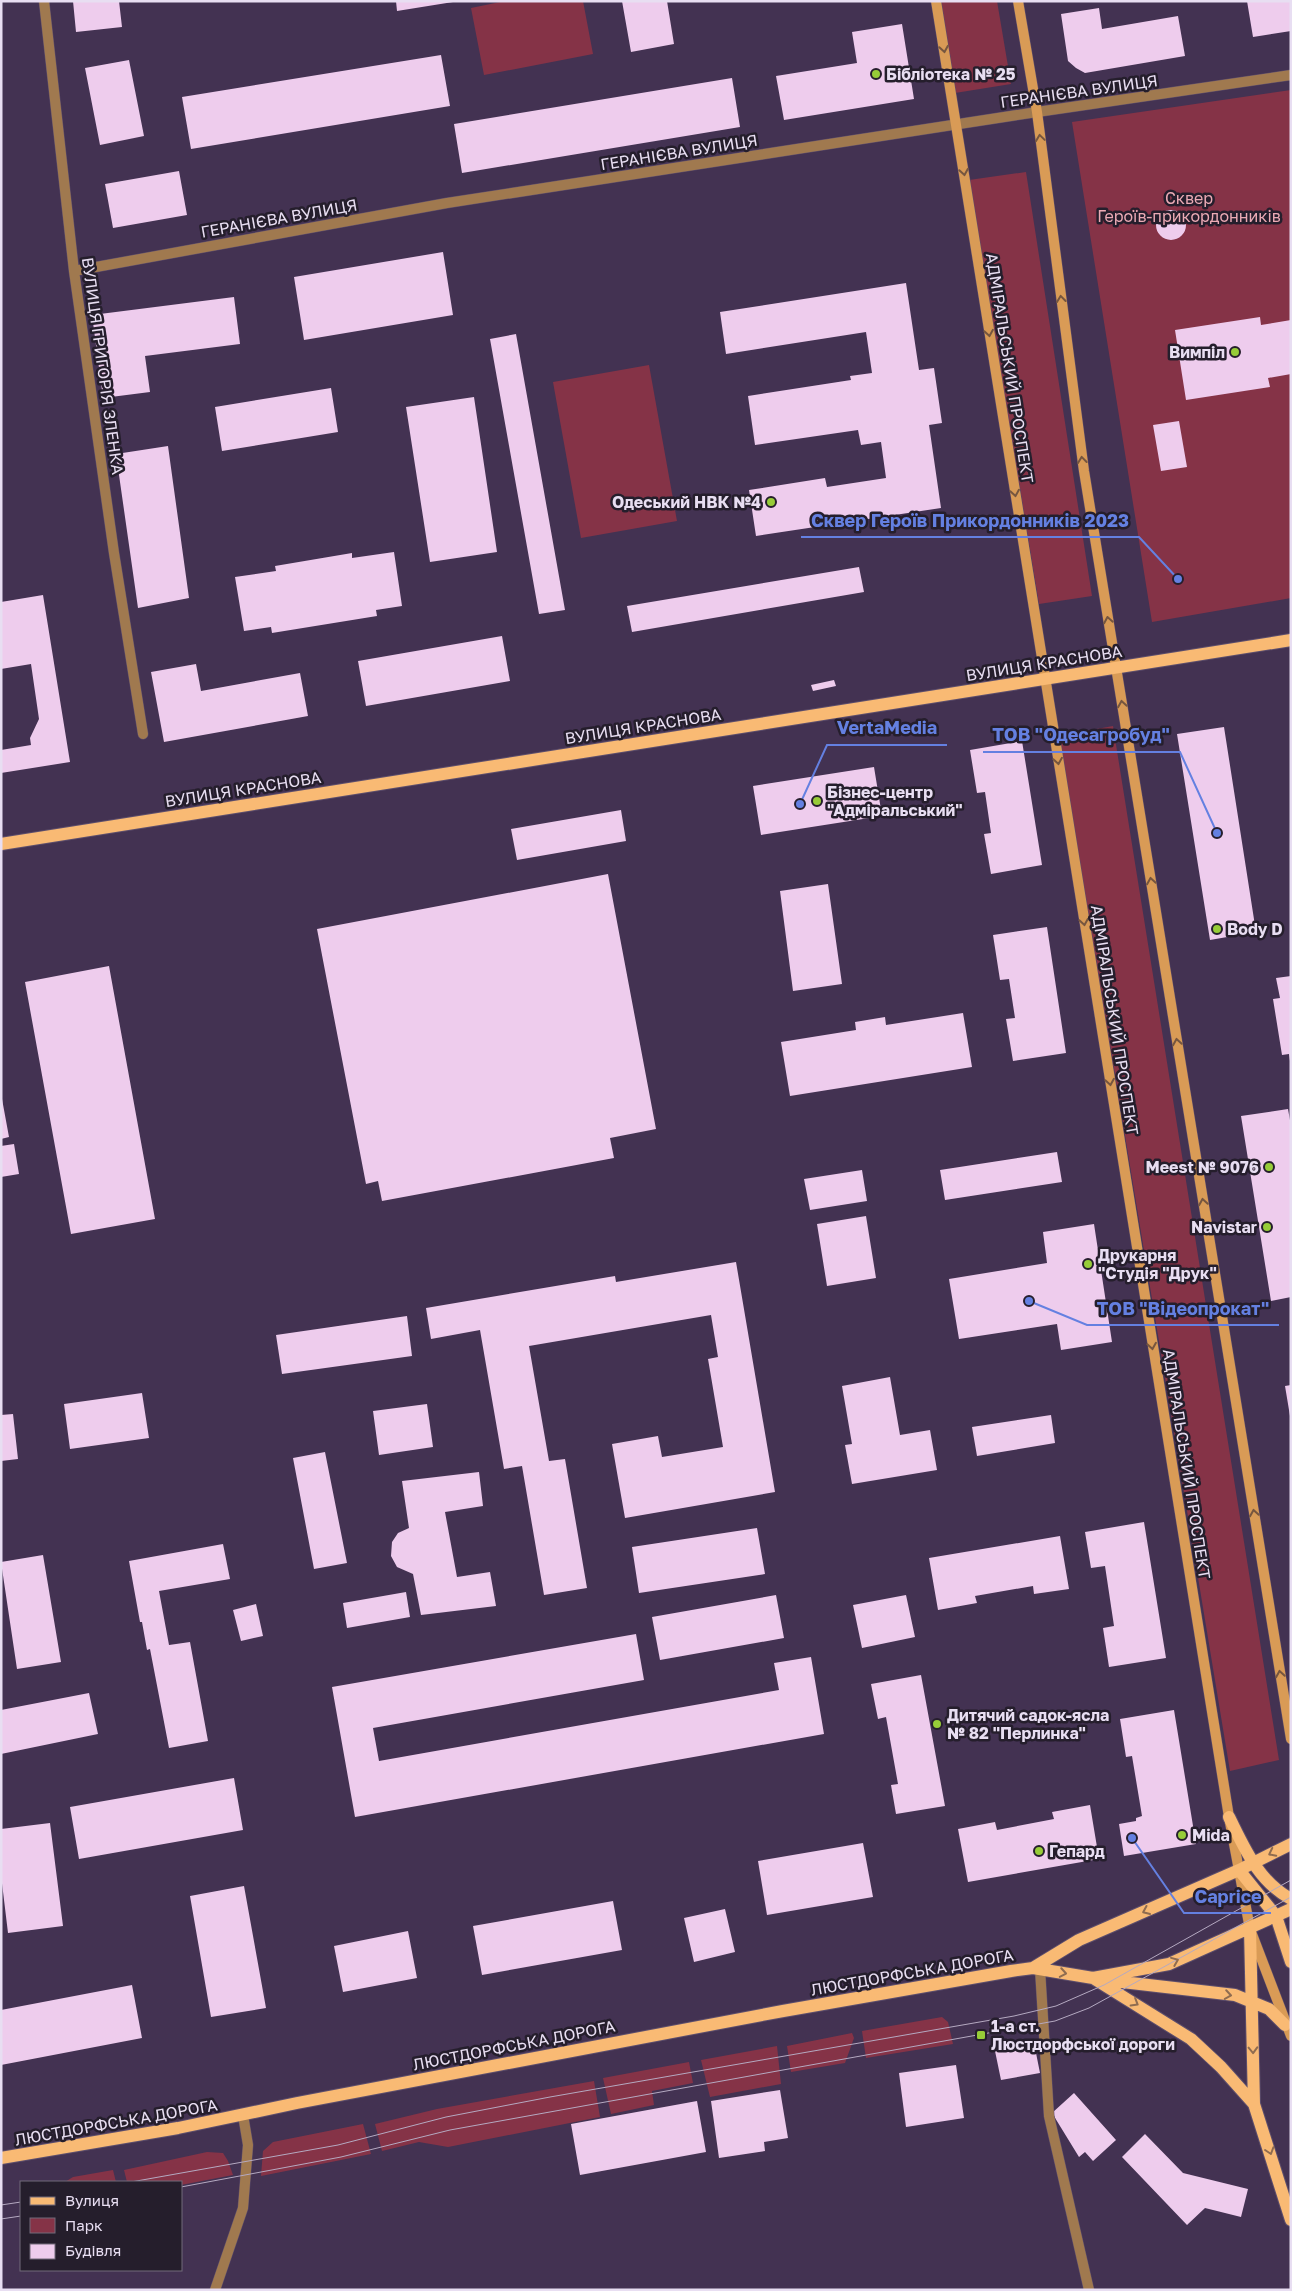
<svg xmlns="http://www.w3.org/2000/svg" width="1292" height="2291" font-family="'Golos Text',sans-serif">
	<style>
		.green { fill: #853347 }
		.building { fill: #eecced }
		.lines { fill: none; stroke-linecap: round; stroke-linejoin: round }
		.minor-casing { stroke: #5d4e6c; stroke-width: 11 }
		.secondary-casing { stroke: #5d4e6c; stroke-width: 11 }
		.primary-casing { stroke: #5d4e6c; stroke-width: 14 }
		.minor { stroke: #a0794f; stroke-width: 10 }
		.secondary { stroke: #d99b56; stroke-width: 10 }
		.primary { stroke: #f9ba74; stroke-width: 12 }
		.tram { stroke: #b5a9c1; stroke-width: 1 }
		.oneway { stroke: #76563f }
		.oneway2 { stroke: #8f6c50 }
		.poi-dot { fill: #97cc38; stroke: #251e2c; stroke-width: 2 }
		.labels { text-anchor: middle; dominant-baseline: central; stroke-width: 5; stroke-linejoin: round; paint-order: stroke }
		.poi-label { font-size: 16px; font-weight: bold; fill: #e8def2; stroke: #251e2c; text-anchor: start }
		.street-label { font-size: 16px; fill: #e8def2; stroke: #251e2c }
		.park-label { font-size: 16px; fill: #ecaab5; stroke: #251e2c }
		.leader { fill: none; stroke: #6480e1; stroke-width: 2 }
		.callout-dot { fill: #6480e1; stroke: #251e2c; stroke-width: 2 }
		.callout-label { font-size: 18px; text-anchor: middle; font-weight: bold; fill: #6480e1; stroke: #251e2c; stroke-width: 5; stroke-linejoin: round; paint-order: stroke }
	</style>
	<rect width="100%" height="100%" fill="#433252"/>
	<path class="green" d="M505 1H583L593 54 484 75 471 8Z
		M940 1H997L1011 84 955 93Z
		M1291 90V598L1152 622 1072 122Z
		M1026 172 1092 596 1039 604 969 180Z
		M649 365 677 521 581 538 553 382Z
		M1113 726 1279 1760 1230 1771 1059 736Z
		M942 2017 948 2022 953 2044 866 2058 862 2031Z
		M852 2033 854 2038 845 2063 791 2072 787 2046Z
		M777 2046 781 2084 710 2097 701 2060Z
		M689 2062 693 2083 652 2091 654 2105 611 2114 603 2078Z
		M594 2081 600 2117 448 2147 419 2142 382 2151 375 2124 437 2109Z
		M363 2124 371 2154 261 2176 263 2151 273 2142Z
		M207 2152 223 2153 228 2161 233 2175 181 2185V2182H127L124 2170Z
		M113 2170 116 2182H65L73 2177Z"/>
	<path class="building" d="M73 1H119L122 27 76 32Z
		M396 1H453V2L397 11Z
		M622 1H667L674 44 631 52Z
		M1247 1H1291V31L1253 37Z
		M1099 8 1102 29 1178 16 1185 56 1085 73 1076 68 1068 61 1061 14Z
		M902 24 914 99 784 120 776 76 857 63 852 32Z
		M441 55 450 106 191 149 182 97Z
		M129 60 144 136 100 145 85 68Z
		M732 78 740 127 462 173 454 124Z
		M179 171 187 215 113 228 105 184Z
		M1156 225a15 15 0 1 1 30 0a15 15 0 1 1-30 0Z
		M443 252 453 315 304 340 294 277Z
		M906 283 919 370 934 368 942 423 929 425 941 508 756 536 749 490 825 478 827 487 886 478 881 442 861 445 858 430 755 445 748 396 851 380 850 376 872 373 866 332 726 354 720 312Z
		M234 297 240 344 145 356 150 392 103 398 92 315Z
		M1260 317 1261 325 1291 320V374L1268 378 1270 387 1186 400 1175 330Z
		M516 334 565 610 539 614 490 339Z
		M331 388 338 432 222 451 215 407Z
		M474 397 497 552 430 562 406 407Z
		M1179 421 1187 467 1161 471 1153 425Z
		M168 446 189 598 138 608 116 454Z
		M394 552 402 606 376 610 377 616 272 633 271 627 244 631 235 577 276 571 275 566 352 553V558Z
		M859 567 864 592 632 632 627 606Z
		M43 595 70 762 1 773V750L31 745 30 738 39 719 31 664 1 669V602Z
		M502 636 510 681 366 706 358 661Z
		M196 664 201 691 300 673 308 716 164 742 151 672Z
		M834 680 836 686 813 691 811 685Z
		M1224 727 1256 932 1210 940 1177 734Z
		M1022 741 1042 865 991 874 984 834 991 833 985 792 977 793 970 750Z
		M874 767 882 816 761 835 753 786Z
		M621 810 626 841 517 860 511 829Z
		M608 874 656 1129 610 1138 614 1158 382 1201 378 1181 366 1184 317 929Z
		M828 884 842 984 793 991 780 891Z
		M1047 927 1066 1053 1013 1061 1006 1019 1015 1018 1009 979 1000 980 993 935Z
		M109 966 155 1219 71 1234 25 982Z
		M1291 976V1061H1290L1289 1054 1282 1055 1273 999 1280 998 1276 978Z
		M963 1013 972 1067 790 1096 781 1042 856 1030 855 1022 885 1017 886 1025Z
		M2 1099 9 1137 1 1139V1100Z
		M1288 1109 1291 1126V1297L1271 1301 1241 1116Z
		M14 1144 19 1174 1 1177V1146Z
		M1057 1152 1062 1182 945 1200 940 1170Z
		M862 1170 867 1201 810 1210 804 1179Z
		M866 1216 876 1278 827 1286 817 1224Z
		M1094 1224 1112 1342 1061 1350 1057 1324 959 1339 949 1279 1047 1263 1043 1232Z
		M736 1262 775 1492 625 1518 612 1444 658 1436 662 1457 723 1447 708 1359 718 1357 711 1315 529 1346 549 1461 565 1459 587 1588 544 1595 522 1466 504 1469 480 1330 431 1339 426 1308 615 1276 616 1282Z
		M407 1316 412 1356 282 1374 276 1335Z
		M890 1377 900 1435 930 1430 937 1470 852 1484 845 1445 852 1444 842 1386Z
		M1291 1385V1416H1290L1285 1386Z
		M142 1393 149 1438 70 1449 64 1404Z
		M427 1404 433 1447 379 1455 373 1411Z
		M13 1414 18 1459 1 1461V1415Z
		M1051 1415 1055 1443 977 1456 972 1427Z
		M325 1452 347 1563 314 1569 293 1458Z
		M479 1472 483 1506 445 1512 457 1577 490 1572 496 1606 421 1615 413 1574 397 1567 391 1556 392 1542 398 1533 409 1528 402 1481Z
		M1144 1522 1166 1658 1109 1667 1103 1628 1114 1626 1105 1566 1091 1568 1085 1532Z
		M757 1528 765 1574 639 1593 632 1547Z
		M1060 1536 1069 1589 1034 1594 1033 1586 975 1596 977 1603 938 1610 929 1558Z
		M223 1544 230 1579 159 1591 169 1645 190 1642 208 1741 169 1748 150 1649 147 1650 142 1622H140L129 1561Z
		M43 1555 61 1662 17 1669 1 1562Z
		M406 1592 410 1617 347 1628 343 1603Z
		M776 1595 784 1638 660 1660 652 1617Z
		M906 1595 915 1637 862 1648 853 1605Z
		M256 1604 263 1636 241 1641 233 1610Z
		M636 1634 644 1680 373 1728 379 1761 779 1690 774 1663 811 1657 824 1734 355 1817 332 1687Z
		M921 1675 945 1806 896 1814 891 1785 898 1784 886 1717 878 1719 871 1684Z
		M89 1693 98 1734 1 1754V1710Z
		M1174 1710 1196 1844 1124 1856 1119 1824 1136 1821V1818L1142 1816 1132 1756 1126 1757 1120 1719Z
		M234 1778 243 1830 79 1859 70 1807Z
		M1090 1805 1099 1859 968 1882 958 1829 995 1822 997 1830 1054 1819 1052 1812Z
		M50 1823 63 1926 8 1933 1 1875V1829Z
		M863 1843 873 1897 767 1915 758 1861Z
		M244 1886 266 2008 211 2017 190 1896Z
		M613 1901 622 1950 482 1975 473 1926Z
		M725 1909 735 1952 694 1962 684 1918Z
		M408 1931 417 1978 343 1992 334 1946Z
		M132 1985 142 2038 1 2065V2010Z
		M1034 2043 1040 2073 1001 2080 995 2051Z
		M956 2065 964 2118 906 2127 899 2073Z
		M780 2090 788 2138 764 2142 765 2151 719 2158 711 2101Z
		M1074 2093 1116 2140 1093 2161 1085 2152 1079 2157 1052 2113Z
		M697 2101 706 2152 580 2175 571 2124Z
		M1145 2134 1183 2173 1248 2189 1241 2217 1205 2208 1187 2225 1122 2157Z"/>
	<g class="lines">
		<g class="minor-casing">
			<path id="minor" d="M44 1 74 271 114 553 143 734
				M74 271 447 203 1037 112 1291 75
				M1040 1969 1049 2116 1089 2290
				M215 2290 243 2208 248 2145 243 2115"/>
		</g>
		<g class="secondary-casing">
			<path id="secondary" d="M936 1 1229 1817 1250 1929 1291 2036
				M1018 1 1037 112 1084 471 1291 1739"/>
		</g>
		<g class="primary-casing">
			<path id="primary" d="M1 844 1291 640
				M1229 1817C1245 1849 1258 1881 1291 1899
				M1239 1870 1276 1916 1291 1962
				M1250 1929 1254 2104 1291 2220
				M1033 1968 1079 1940 1239 1870 1291 1844
				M1093 1978 1191 2039 1221 2067 1254 2104
				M1105 1980 1235 1995 1269 2009 1285 2025
				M1 2158 178 2128 297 2103 783 2011 1011 1971 1033 1968 1093 1978 1169 1964 1291 1909"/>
		</g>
		<use href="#minor" class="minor"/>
		<use href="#secondary" class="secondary"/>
		<use href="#primary" class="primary"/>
		<path class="tram" d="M131 2182 338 2145 446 2117 550 2097 1014 2016 1056 2006 1104 1985 1291 1880
			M181 2187 341 2157 450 2130 1055 2021 1089 2008 1291 1897
			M1 2205 21 2202
			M1 2219 21 2216"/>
	</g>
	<defs><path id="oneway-chevron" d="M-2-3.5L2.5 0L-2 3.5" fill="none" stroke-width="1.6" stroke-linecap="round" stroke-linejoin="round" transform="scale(1.25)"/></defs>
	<g class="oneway">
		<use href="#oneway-chevron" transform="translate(944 49) rotate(81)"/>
		<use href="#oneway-chevron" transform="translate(1040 138) rotate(-98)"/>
		<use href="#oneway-chevron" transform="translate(964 172) rotate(81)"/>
		<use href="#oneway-chevron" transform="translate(1061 299) rotate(-97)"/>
		<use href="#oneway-chevron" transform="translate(989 333) rotate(81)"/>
		<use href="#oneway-chevron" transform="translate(1082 460) rotate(-97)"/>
		<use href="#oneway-chevron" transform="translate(1015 493) rotate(81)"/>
		<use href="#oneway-chevron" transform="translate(1108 620) rotate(-100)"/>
		<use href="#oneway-chevron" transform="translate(1122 704) rotate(-99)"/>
		<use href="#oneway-chevron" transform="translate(1058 761) rotate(81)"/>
		<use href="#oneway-chevron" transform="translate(1151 881) rotate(-99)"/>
		<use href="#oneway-chevron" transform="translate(1084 922) rotate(81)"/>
		<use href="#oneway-chevron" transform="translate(1177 1042) rotate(-99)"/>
		<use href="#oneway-chevron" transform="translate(1110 1082) rotate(81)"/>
		<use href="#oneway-chevron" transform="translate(1203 1202) rotate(-99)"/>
		<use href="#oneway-chevron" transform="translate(1152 1346) rotate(81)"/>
		<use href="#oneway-chevron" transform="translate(1254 1513) rotate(-99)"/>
		<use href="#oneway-chevron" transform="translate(1280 1674) rotate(-99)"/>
	</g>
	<g class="oneway2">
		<use href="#oneway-chevron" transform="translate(1272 1853) rotate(153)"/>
		<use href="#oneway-chevron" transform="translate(1146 1911) rotate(156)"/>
		<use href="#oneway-chevron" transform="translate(1175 1961) rotate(-22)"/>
		<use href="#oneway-chevron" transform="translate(1063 1973) rotate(10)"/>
		<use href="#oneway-chevron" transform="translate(1228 1995) rotate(9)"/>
		<use href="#oneway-chevron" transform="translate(1135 2003) rotate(31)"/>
		<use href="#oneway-chevron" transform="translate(1253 2050) rotate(88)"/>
		<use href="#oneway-chevron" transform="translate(1270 2151) rotate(72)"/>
	</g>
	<g class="poi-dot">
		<circle cx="876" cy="74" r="5"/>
		<circle cx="1235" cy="352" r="5"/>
		<circle cx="771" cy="502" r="5"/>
		<circle cx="817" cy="801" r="5"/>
		<circle cx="1217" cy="929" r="5"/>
		<circle cx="1269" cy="1167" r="5"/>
		<circle cx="1267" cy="1227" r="5"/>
		<circle cx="1088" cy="1264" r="5"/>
		<circle cx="937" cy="1724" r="5"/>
		<circle cx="1182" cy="1835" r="5"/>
		<circle cx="1039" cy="1851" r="5"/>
		<rect x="976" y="2030" width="10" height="10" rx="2.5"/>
	</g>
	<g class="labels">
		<g class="poi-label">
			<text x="886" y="74">Бібліотека № 25</text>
			<text x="1225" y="352" text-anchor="end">Вимпіл</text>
			<text x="761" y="502" text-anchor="end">Одеський НВК №4</text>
			<text x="827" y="792">Бізнес-центр<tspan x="827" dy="18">"Адміральський"</tspan></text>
			<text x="1227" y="929">Body D</text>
			<text x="1259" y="1167" text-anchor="end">Meest № 9076</text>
			<text x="1257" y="1227" text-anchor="end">Navistar</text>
			<text x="1098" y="1255">Друкарня<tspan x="1098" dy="18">"Студія "Друк"</tspan></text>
			<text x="947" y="1715">Дитячий садок-ясла<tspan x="947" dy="18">№ 82 "Перлинка"</tspan></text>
			<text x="1192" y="1835">Mida</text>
			<text x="1049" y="1851">Гепард</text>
			<text x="991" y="2026">1-а ст.<tspan x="991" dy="18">Люстдорфської дороги</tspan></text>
		</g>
		<g class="street-label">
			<text transform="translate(1079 91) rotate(-8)">ГЕРАНІЄВА ВУЛИЦЯ</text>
			<text transform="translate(679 152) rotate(-9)">ГЕРАНІЄВА ВУЛИЦЯ</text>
			<text transform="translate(279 218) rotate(-10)">ГЕРАНІЄВА ВУЛИЦЯ</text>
			<text transform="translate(103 366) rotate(82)">ВУЛИЦЯ ГРИГОРІЯ ЗЛЕНКА</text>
			<text transform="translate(1010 368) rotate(81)">АДМІРАЛЬСЬКИЙ ПРОСПЕКТ</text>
			<text transform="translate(1044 663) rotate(-9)">ВУЛИЦЯ КРАСНОВА</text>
			<text transform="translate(643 726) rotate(-9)">ВУЛИЦЯ КРАСНОВА</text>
			<text transform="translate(243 789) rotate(-9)">ВУЛИЦЯ КРАСНОВА</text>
			<text transform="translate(1115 1020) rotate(81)">АДМІРАЛЬСЬКИЙ ПРОСПЕКТ</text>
			<text transform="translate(1187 1464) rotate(81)">АДМІРАЛЬСЬКИЙ ПРОСПЕКТ</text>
			<text transform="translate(912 1972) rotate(-10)">ЛЮСТДОРФСЬКА ДОРОГА</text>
			<text transform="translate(514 2045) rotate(-11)">ЛЮСТДОРФСЬКА ДОРОГА</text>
			<text transform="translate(116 2122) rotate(-10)">ЛЮСТДОРФСЬКА ДОРОГА</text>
		</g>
		<g class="park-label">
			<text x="1189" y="198">Сквер<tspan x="1189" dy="18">Героїв-прикордонників</tspan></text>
		</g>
	</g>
	<path class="leader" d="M1178 579L1139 537H801M800 804L827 745H947M1217 833L1180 752H983M1029 1301L1087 1325H1279M1132 1838L1184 1913H1271"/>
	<g class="callout-dot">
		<circle cx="1178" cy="579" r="5"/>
		<circle cx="800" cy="804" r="5"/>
		<circle cx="1217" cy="833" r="5"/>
		<circle cx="1029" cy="1301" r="5"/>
		<circle cx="1132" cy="1838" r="5"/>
	</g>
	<g class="callout-label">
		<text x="970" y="527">Сквер Героїв Прикордонників 2023</text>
		<text x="887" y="734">VertaMedia</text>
		<text x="1081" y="741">ТОВ "Одесагробуд"</text>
		<text x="1183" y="1315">ТОВ "Відеопрокат"</text>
		<text x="1228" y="1903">Caprice</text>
	</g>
	<rect width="1292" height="2291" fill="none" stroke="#e8def2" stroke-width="5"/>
	<rect x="20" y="2181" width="162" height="90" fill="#251e2c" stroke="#736b7b"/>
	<rect x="30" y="2197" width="25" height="8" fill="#f9ba74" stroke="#736b7b"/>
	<text x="65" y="2206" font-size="15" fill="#e8def2">Вулиця</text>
	<rect x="30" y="2218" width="25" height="15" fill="#853347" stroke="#736b7b"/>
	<text x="65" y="2231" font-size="15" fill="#e8def2">Парк</text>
	<rect x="30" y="2244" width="25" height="15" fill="#eecced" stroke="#736b7b"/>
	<text x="65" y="2256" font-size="15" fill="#e8def2">Будівля</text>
</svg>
